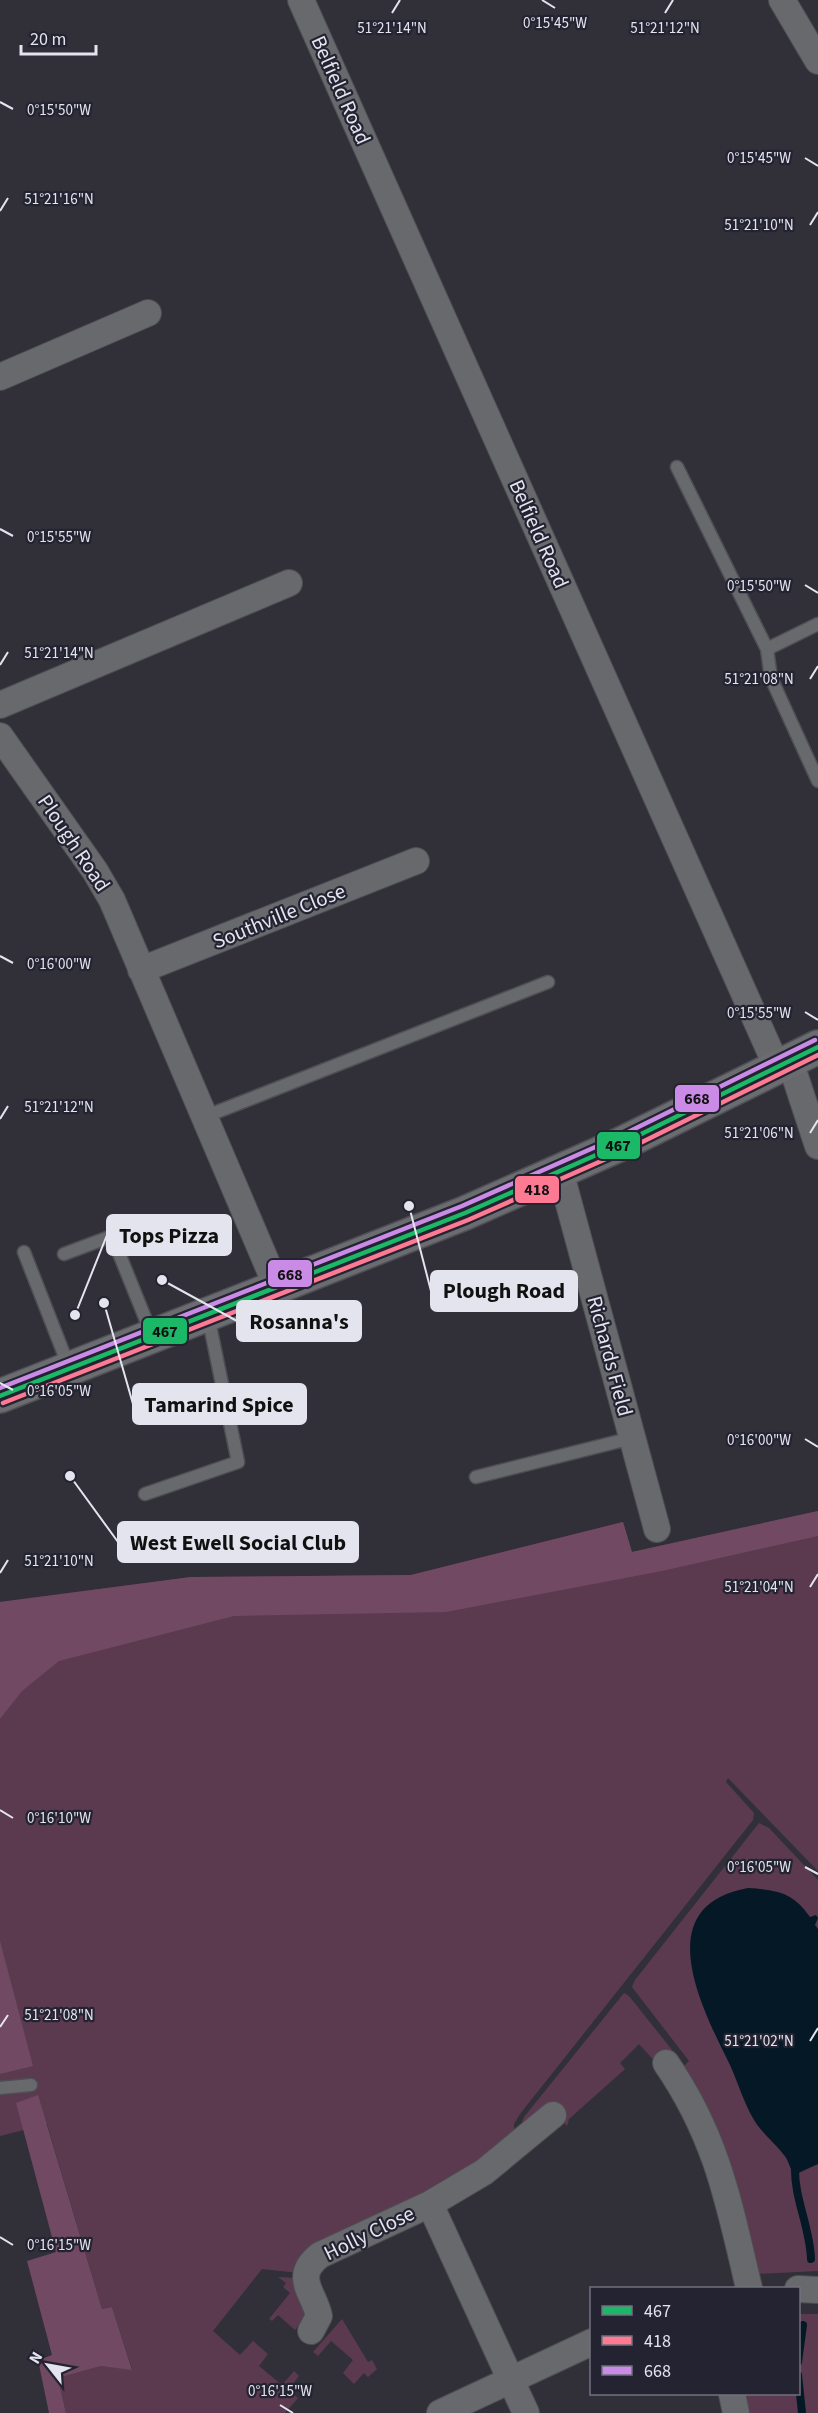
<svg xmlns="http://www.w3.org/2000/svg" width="818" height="2413" font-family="'Source Sans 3',sans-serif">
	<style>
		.green { fill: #5b3a4f }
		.forest { fill: #714962 }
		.water { fill: #041825 }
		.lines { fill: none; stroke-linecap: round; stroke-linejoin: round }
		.stream { stroke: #041825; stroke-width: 8 }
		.lane-casing { stroke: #4e4e55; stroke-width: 15 }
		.street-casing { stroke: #4e4e55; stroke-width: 28 }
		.secondary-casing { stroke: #4e4e55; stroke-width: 36 }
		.lane { stroke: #68696d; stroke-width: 12 }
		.street { stroke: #68696d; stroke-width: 26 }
		.secondary { stroke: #6b6c70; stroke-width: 33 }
		.bus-1-casing { stroke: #242332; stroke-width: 9 }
		.bus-2-casing { stroke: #242332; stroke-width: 9 }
		.bus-3-casing { stroke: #242332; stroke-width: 9 }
		.bus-1 { stroke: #1ab867; stroke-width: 4.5 }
		.bus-2 { stroke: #fe7a93; stroke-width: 4.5 }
		.bus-3 { stroke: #ca8be6; stroke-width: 4.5 }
		.ticks { fill: none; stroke: #e4e4ef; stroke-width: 2 }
		.labels { text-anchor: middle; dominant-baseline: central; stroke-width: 4.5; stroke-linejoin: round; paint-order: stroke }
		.street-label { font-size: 21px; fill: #e4e4ef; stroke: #242332 }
		.ticks-label { font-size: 15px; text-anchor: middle; fill: #e4e4ef; stroke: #242332; stroke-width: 4.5; stroke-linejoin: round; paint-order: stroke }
		.leader { fill: none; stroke: #e4e4ef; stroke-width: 2 }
		.callout-dot { fill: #e4e4ef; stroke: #242332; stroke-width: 2 }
		.callout { fill: #e4e4ef; stroke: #e4e4ef; stroke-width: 2 }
		.callout-label { font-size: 22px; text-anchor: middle; font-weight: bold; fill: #111 }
		.line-badge { stroke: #242332; stroke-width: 2 }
		.pale-badge-label { font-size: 16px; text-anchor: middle; font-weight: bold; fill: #111 }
	</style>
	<rect width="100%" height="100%" fill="#313039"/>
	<path class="green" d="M818 1511V1871L728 1778 726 1782 754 1813 753 1820 520 2114 514 2124V2132L492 2154 299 2273 262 2269 213 2331 240 2355 253 2341 268 2354 259 2366 282 2385 294 2371 299 2376 288 2390 298 2398 285 2413H66L58 2378 101 2366 132 2369 112 2307 102 2309 47 2124 0 2136V1602L191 1577 411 1575 623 1522 632 1552Z
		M759 1823 769 1828 818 1880V2271L756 2274 742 2202 729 2163 681 2069 689 2061 632 1987 635 1980Z
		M624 1993 629 1996 680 2060 676 2065 660 2067 639 2044 620 2063 625 2069 569 2119 567 2126 550 2108 520 2127 524 2117Z
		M278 2277 298 2278C305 2301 312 2309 295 2330L278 2315 272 2321 269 2319 290 2293 283 2287 286 2283Z
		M799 2314H818V2413H744L740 2394H798Z
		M342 2319 368 2362 372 2360 377 2369 368 2377 364 2373 354 2384 343 2373 353 2360 331 2341 318 2356 313 2352Z"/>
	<path class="forest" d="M818 1511V1536L662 1571 446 1612 234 1616 59 1661 22 1691 0 1719V1602L191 1577 411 1575 623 1522 632 1552Z
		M0 1941 33 2066 0 2074Z
		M38 2095 102 2309 112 2307 132 2370 101 2366 58 2378 66 2413H49L38 2360 52 2355 27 2261 56 2252 16 2103Z"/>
	<path class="water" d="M748 1888C777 1890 793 1892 810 1917L816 1915 818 1918 815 1925 818 1929V2164L794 2175C790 2169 789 2161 784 2155 774 2142 762 2133 754 2120 744 2103 738 2083 730 2065 702 2008 648 1906 748 1888Z"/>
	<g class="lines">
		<path class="stream" d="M795 2167C794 2198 810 2227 811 2259
			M798 2362 803 2325
			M798 2375 802 2413"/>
		<g class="lane-casing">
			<path id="lane" d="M677 467 767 649 771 678 818 781
				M767 649 818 624
				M204 1117 548 982
				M24 1252 69 1367
				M64 1254 112 1236 152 1335
				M476 1477 632 1438
				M145 1494 238 1462 208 1316
				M0 2088 31 2085"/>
		</g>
		<g class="street-casing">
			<path id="street" d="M301 0 777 1067
				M782 0 818 61
				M0 377 148 313
				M0 705 289 583
				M0 736 95 871 112 900 277 1287
				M141 970 416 861
				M790 1061 818 1146
				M560 1171 657 1529
				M666 2063C717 2137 729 2203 749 2288
				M798 2289 818 2290
				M311 2331 319 2316C314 2292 292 2277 320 2255L430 2204
				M732 2394 736 2413
				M440 2413 592 2342
				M526 2413 430 2204 484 2172 553 2115"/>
		</g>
		<g class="secondary-casing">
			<path id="secondary" d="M0 1396 465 1213 621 1144 818 1047"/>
		</g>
		<use href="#lane" class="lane"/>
		<use href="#street" class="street"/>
		<use href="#secondary" class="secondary"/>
		<g class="bus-1-casing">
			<path id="bus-1" d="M0 1396 465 1213 621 1144 818 1047"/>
		</g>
		<g class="bus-2-casing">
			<path id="bus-2" d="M3 1403 468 1220 624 1151 818 1055"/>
		</g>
		<g class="bus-3-casing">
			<path id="bus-3" d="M0 1388 462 1206 618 1137 815 1040"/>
		</g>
		<use href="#bus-1" class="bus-1"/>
		<use href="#bus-2" class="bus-2"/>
		<use href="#bus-3" class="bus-3"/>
	</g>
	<path class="ticks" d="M542 0 555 8M392 13 400 0M665 13 673 0M0 102 13 109M805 158 818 166M0 211 8 198M810 225 818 212M0 529 13 536M805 585 818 593M0 665 8 652M810 679 818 666M0 956 13 963M805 1012 818 1020M0 1119 8 1106M810 1133 818 1120M0 1383 13 1390M805 1439 818 1447M0 1573 8 1560M810 1587 818 1574M0 1810 13 1818M805 1867 818 1874M0 2027 8 2015M810 2041 818 2028M0 2237 13 2245M280 2405 293 2413"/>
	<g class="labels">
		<g class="street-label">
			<text transform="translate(341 90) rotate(66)">Belfield Road</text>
			<text transform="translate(539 534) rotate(66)">Belfield Road</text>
			<text transform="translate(74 843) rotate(56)">Plough Road</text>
			<text transform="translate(279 916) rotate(-22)">Southville Close</text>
			<text transform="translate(610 1356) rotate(75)">Richards Field</text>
			<text transform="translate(369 2233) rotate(-26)">Holly Close</text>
		</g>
	</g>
	<g class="ticks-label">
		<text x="555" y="28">0°15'45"W</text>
		<text x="392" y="33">51°21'14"N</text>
		<text x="665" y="33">51°21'12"N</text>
		<text x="59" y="115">0°15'50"W</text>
		<text x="759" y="163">0°15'45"W</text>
		<text x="59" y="204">51°21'16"N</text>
		<text x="759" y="230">51°21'10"N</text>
		<text x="59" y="542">0°15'55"W</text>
		<text x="759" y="591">0°15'50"W</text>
		<text x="59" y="658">51°21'14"N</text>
		<text x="759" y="684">51°21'08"N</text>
		<text x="59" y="969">0°16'00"W</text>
		<text x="759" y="1018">0°15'55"W</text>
		<text x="59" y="1112">51°21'12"N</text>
		<text x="759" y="1138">51°21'06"N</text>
		<text x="59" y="1396">0°16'05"W</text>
		<text x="759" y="1445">0°16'00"W</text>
		<text x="59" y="1566">51°21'10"N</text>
		<text x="759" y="1592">51°21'04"N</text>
		<text x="59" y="1823">0°16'10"W</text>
		<text x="759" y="1872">0°16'05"W</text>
		<text x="59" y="2020">51°21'08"N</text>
		<text x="759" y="2046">51°21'02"N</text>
		<text x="59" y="2250">0°16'15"W</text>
		<text x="280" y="2396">0°16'15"W</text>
	</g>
	<path class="leader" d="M75 1315L107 1235M409 1206L431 1291M162 1280L237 1321M104 1303L133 1404M70 1476L118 1542"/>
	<g class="callout-dot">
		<circle cx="75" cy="1315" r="6"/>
		<circle cx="409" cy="1206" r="6"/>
		<circle cx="162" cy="1280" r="6"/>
		<circle cx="104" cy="1303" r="6"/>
		<circle cx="70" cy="1476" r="6"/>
	</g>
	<g class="callout">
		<rect x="107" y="1215" width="124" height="40" rx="6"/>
		<rect x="431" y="1271" width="146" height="40" rx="6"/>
		<rect x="237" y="1301" width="124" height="40" rx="6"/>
		<rect x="133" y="1384" width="173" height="40" rx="6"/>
		<rect x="118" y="1522" width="240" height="40" rx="6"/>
	</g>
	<g class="callout-label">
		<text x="169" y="1243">Tops Pizza</text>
		<text x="504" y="1298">Plough Road</text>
		<text x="299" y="1329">Rosanna's</text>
		<text x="219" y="1412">Tamarind Spice</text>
		<text x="238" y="1550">West Ewell Social Club</text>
	</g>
	<g class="line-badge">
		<rect x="674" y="1084" width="46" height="29" rx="6" fill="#ca8be6"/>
		<rect x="596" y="1131" width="45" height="29" rx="6" fill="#1ab867"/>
		<rect x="514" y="1175" width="46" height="29" rx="6" fill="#fe7a93"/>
		<rect x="267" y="1259" width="46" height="29" rx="6" fill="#ca8be6"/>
		<rect x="142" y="1317" width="46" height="28" rx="6" fill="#1ab867"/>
	</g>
	<g class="pale-badge-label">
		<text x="697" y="1104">668</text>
		<text x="618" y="1151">467</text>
		<text x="537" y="1195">418</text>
		<text x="290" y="1280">668</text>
		<text x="165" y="1337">467</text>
	</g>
	<rect x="590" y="2287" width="210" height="108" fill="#242332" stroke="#71707e" stroke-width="1.5"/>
	<rect x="602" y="2306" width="30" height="9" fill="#1ab867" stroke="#71707e" stroke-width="1.5"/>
	<text x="644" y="2317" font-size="18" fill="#e4e4ef">467</text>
	<rect x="602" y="2336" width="30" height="9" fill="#fe7a93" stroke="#71707e" stroke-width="1.5"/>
	<text x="644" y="2347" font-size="18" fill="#e4e4ef">418</text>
	<rect x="602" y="2366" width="30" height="9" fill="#ca8be6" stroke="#71707e" stroke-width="1.5"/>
	<text x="644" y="2377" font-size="18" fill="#e4e4ef">668</text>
	<g transform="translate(48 2365) rotate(301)" stroke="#242332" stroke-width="4.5" paint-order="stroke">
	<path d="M0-4.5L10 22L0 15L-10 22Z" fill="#e4e4ef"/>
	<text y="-9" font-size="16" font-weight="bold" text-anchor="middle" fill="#e4e4ef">N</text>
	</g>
	<path d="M21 45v9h75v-9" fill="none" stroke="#e4e4ef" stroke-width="3"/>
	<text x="30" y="45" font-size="18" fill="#e4e4ef" stroke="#242332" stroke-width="4.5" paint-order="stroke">20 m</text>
</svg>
